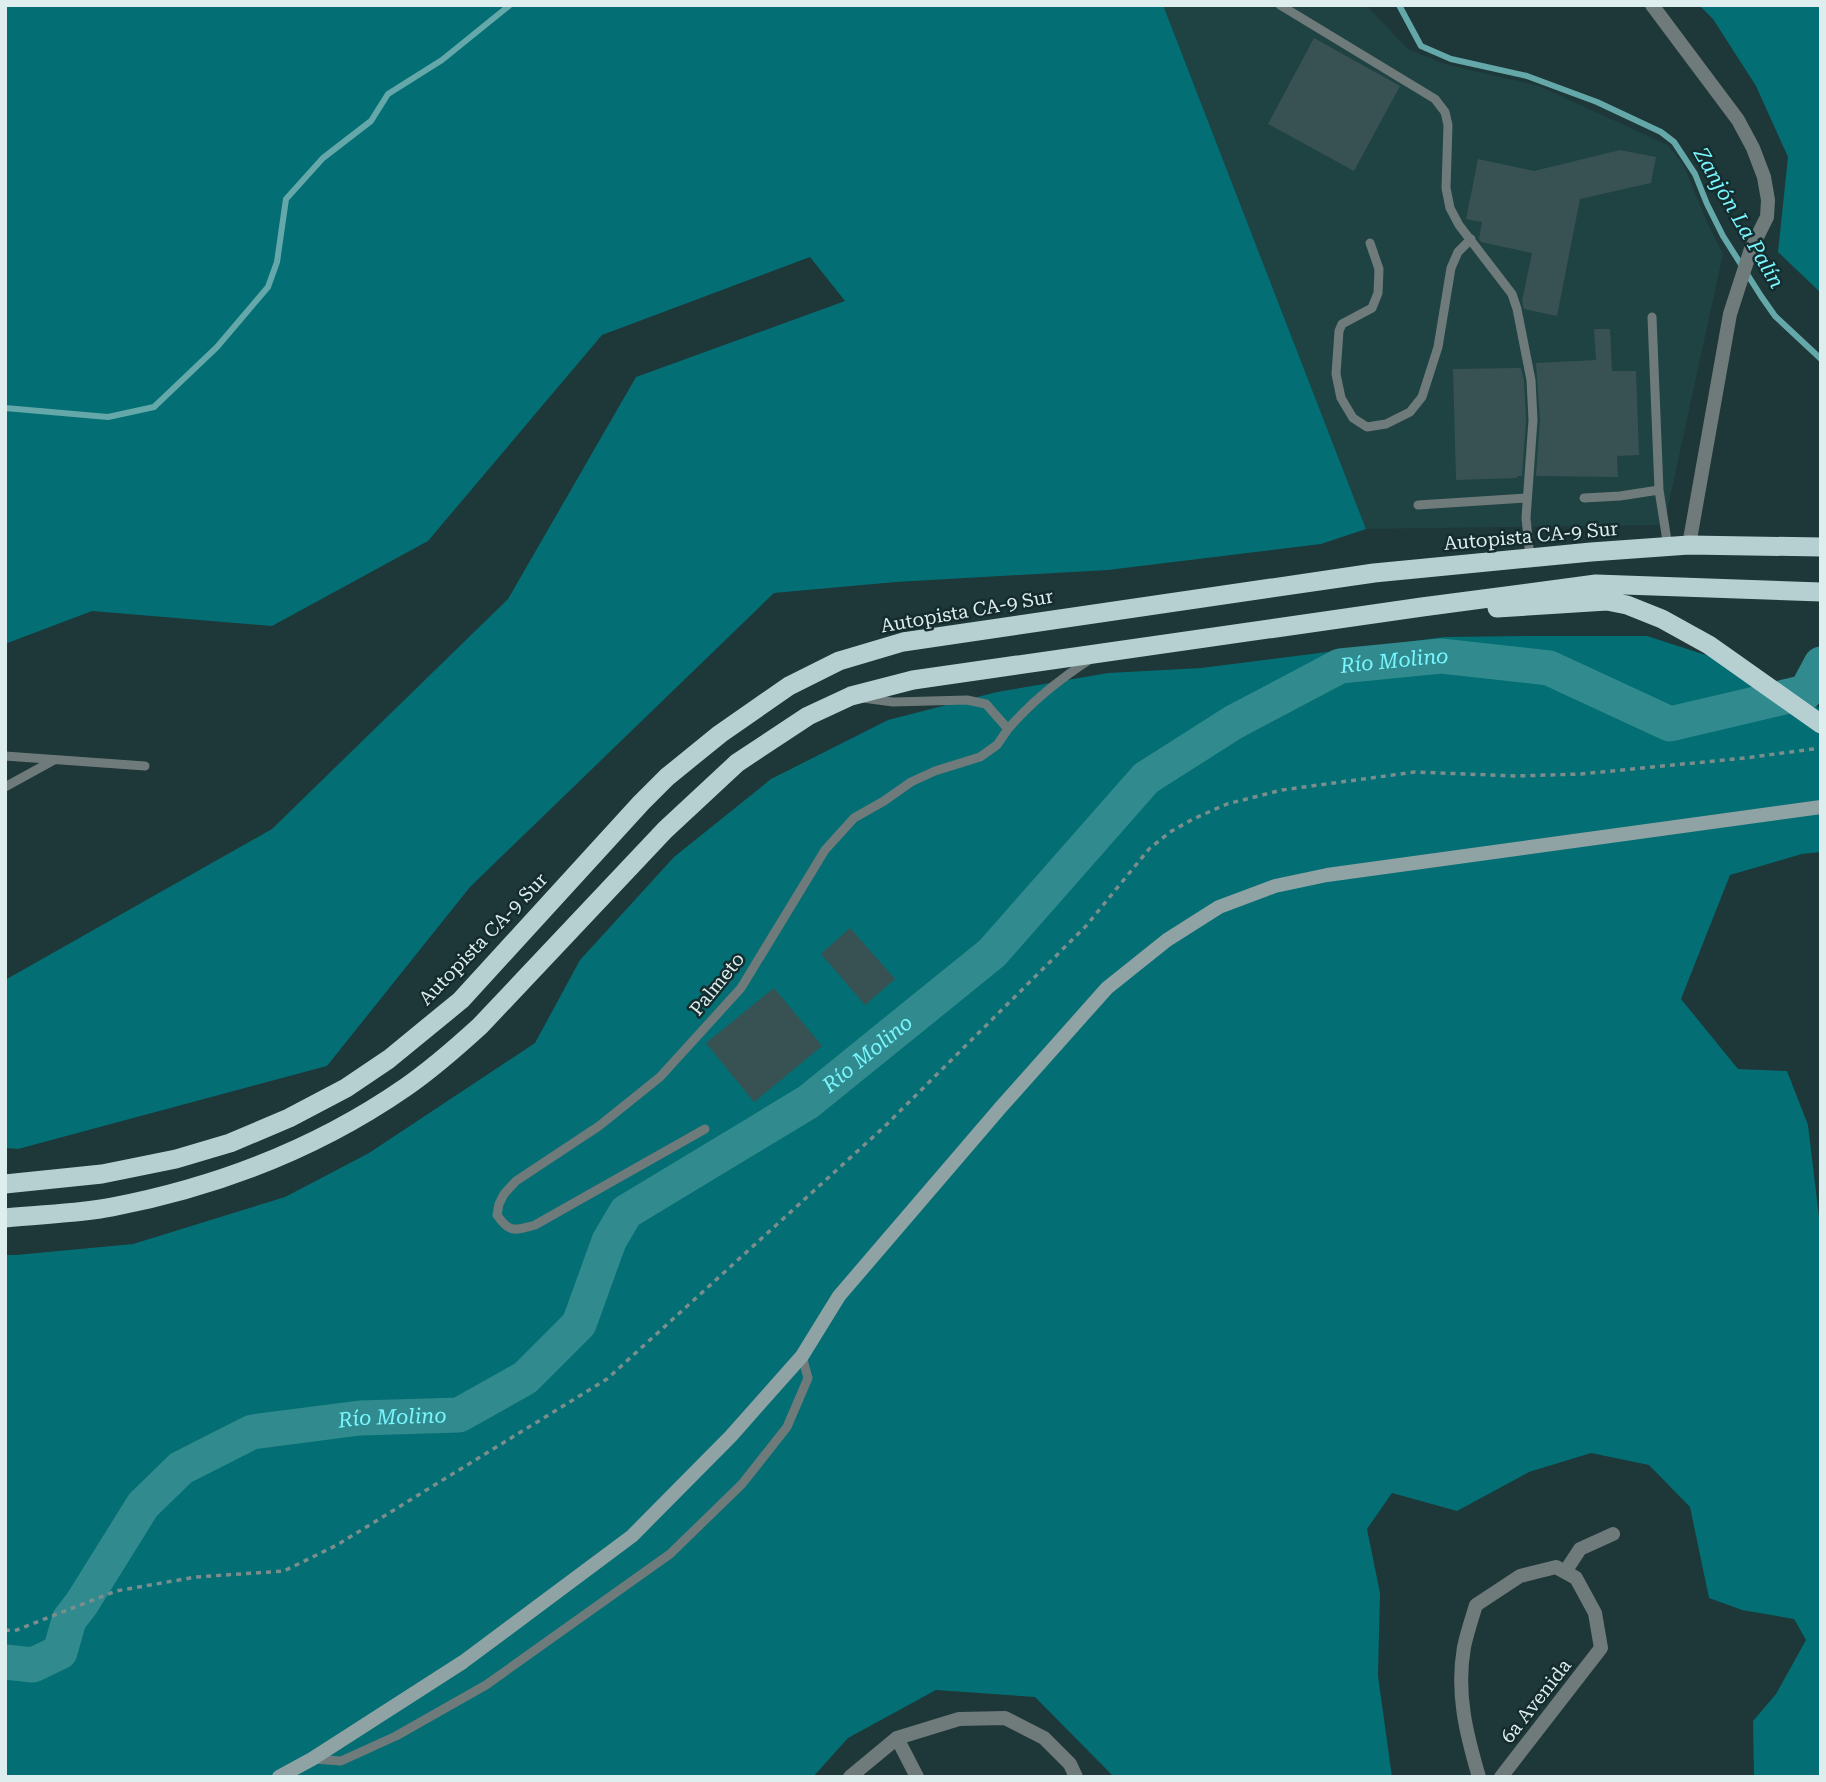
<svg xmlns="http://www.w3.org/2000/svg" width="1826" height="1782" font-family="'Roboto Serif',serif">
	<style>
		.built { fill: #1f4243 }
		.forest { fill: #036e73 }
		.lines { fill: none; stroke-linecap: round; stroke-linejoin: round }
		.stream { stroke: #65a8aa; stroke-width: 6 }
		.river { stroke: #318a8e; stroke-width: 35 }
		.building { fill: #385253 }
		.path { stroke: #7a8e8e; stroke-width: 3.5; stroke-dasharray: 5 5; stroke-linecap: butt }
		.service { stroke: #6f7a7b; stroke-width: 9 }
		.minor { stroke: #6f7a7b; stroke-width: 14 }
		.tertiary { stroke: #6f7a7b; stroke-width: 14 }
		.secondary { stroke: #90a3a4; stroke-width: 14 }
		.trunk { stroke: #b6d0d2; stroke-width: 19 }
		.labels { text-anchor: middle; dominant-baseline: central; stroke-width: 5; stroke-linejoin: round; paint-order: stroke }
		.street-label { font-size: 19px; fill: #deeded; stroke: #142c2e }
		.water-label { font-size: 21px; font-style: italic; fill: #79f6fe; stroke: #142c2e }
	</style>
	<rect width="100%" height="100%" fill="#1e3738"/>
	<path class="built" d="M1163 5H1366L1408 49 1445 64 1539 86 1668 145 1684 166 1707 222 1723 254 1664 525 1366 529Z"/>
	<path class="forest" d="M5 5H1163L1366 529 1321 544 1108 570 896 582 774 593 470 887 327 1066 18 1149 5 1148V980L272 829 508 599 636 377 845 301 810 257 602 335 428 541 272 626 92 611 5 644Z
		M1699 5H1821V293L1778 252 1788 157 1756 86 1713 19Z
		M1534 636H1647L1709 656 1760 674 1821 709V852L1802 854 1730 875 1681 999 1738 1069 1787 1071 1808 1125 1819 1217 1821 1266V1777H1754L1753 1721 1776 1694 1806 1640 1794 1619 1742 1610 1709 1598 1690 1507 1649 1465 1591 1453 1529 1472 1457 1511 1392 1493 1367 1529 1380 1593 1378 1676 1392 1777H1114L1035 1697 936 1690 848 1738 813 1777H5V1255H16L133 1244 285 1197 369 1153 535 1043 580 960 674 857 771 779 888 720 997 692 1108 673 1201 668 1445 637Z"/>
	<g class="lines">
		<path class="stream" d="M1399 5 1421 46 1451 59 1527 76 1597 102 1661 132 1674 142 1695 174 1707 204 1723 236 1761 296 1775 316 1821 359
			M5 408 108 417 154 407 217 347 268 287 277 262 286 199 323 158 371 121 388 94 442 60 510 5"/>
		<path class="river" id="s1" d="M5 1662 33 1665 60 1652 69 1620 82 1603 143 1505 181 1468 252 1432 360 1418 459 1415 525 1378 579 1324 609 1241 626 1212 808 1102 992 953 1146 778 1234 722 1340 666 1441 656 1549 668 1670 724 1806 692 1821 664"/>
	</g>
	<path class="building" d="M1314 38 1400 86 1354 171 1268 124Z
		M1620 150 1656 157 1651 183 1580 199 1557 316 1524 309 1522 301 1532 253 1481 242 1479 239 1482 222 1466 219 1478 159 1534 171Z
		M1594 329H1610L1612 371H1636L1639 455 1617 456 1618 477 1536 476 1540 420 1536 363 1596 360Z
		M1521 368 1524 381 1526 420 1522 476H1517V478L1456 480 1453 369Z
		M850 928 895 979 865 1005 821 954Z
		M774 988 822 1046 754 1102 706 1043Z"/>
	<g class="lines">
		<path class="path" d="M5 1630 14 1631 116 1591 196 1577 284 1571 337 1545 607 1379 884 1127 1086 926 1149 849 1170 832 1193 819 1227 804 1282 790 1415 772 1515 776 1581 774 1745 758 1821 748"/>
		<path class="service" d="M1280 5 1435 99 1445 112 1448 125 1446 188 1450 208 1459 225 1512 294 1517 309 1531 380 1533 420 1526 518 1530 558
			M1370 243 1379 269 1378 293 1372 308 1342 324 1339 331 1336 374 1341 398 1353 418 1367 427 1386 424 1410 412 1422 397 1438 347 1451 268 1458 252 1471 239
			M1652 317 1659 490 1668 547
			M1584 498 1620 496 1659 490
			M1418 505 1527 498
			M1008 729C1031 702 1060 679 1089 660
			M5 756 145 766
			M5 787 54 760
			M705 1129 535 1225C515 1230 510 1234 497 1215L499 1204 504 1194 516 1181 599 1126 660 1077 741 988 825 850 854 818 884 801 911 782 935 771 980 757 997 745 1008 729 986 704 967 700 893 702 863 698
			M313 1759 341 1761 396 1736 486 1685 670 1554 742 1484 787 1427 808 1378 802 1356"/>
		<path class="minor" d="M1565 1572 1580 1549 1613 1534
			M897 1738 917 1777
			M850 1777 897 1738 959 1719 1005 1718 1044 1738 1070 1764 1076 1777
			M1479 1777C1466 1733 1456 1693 1464 1647 1467 1633 1472 1618 1476 1605L1520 1576 1556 1567 1576 1578 1595 1613 1601 1648 1501 1777"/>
		<path class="tertiary" d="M1652 5 1738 120 1753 148 1764 177 1768 200 1767 217 1751 249 1730 314 1689 545"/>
		<path class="secondary" d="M279 1777 312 1759 463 1662 632 1536 731 1436 802 1356 839 1296 1001 1107 1107 988 1167 940 1219 907 1275 886 1327 875 1821 807"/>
		<path class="trunk" d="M1497 608 1607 601 1627 605 1662 619 1709 645 1821 724
			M5 1184 102 1174 176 1159 230 1143 289 1118 346 1088 389 1059 461 1000 641 803 667 777 720 734 789 686 839 661 903 642 1374 573 1591 552 1689 545 1821 547
			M5 1218C40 1214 77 1214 112 1207 216 1187 318 1148 406 1087 432 1069 457 1047 480 1026L665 830 737 763 808 716 851 696 913 680 1422 607 1596 584 1821 592"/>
	</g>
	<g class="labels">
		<g class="street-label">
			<text transform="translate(1531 536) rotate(-5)">Autopista CA-9 Sur</text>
			<text transform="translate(967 611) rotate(-10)">Autopista CA-9 Sur</text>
			<text transform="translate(483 939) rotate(-46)">Autopista CA-9 Sur</text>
			<text transform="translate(717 984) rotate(-51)">Palmeto</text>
			<text transform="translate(1536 1701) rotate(-52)">6a Avenida</text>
		</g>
		<g class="water-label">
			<text transform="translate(1739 218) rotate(60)">Zanjón La Palín</text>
			<text stroke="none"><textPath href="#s1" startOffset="1804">Río Molino</textPath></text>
			<text stroke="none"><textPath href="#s1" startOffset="1132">Río Molino</textPath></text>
			<text stroke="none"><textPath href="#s1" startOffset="502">Río Molino</textPath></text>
		</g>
	</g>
	<rect width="1826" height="1782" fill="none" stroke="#deeded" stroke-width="14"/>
</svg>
